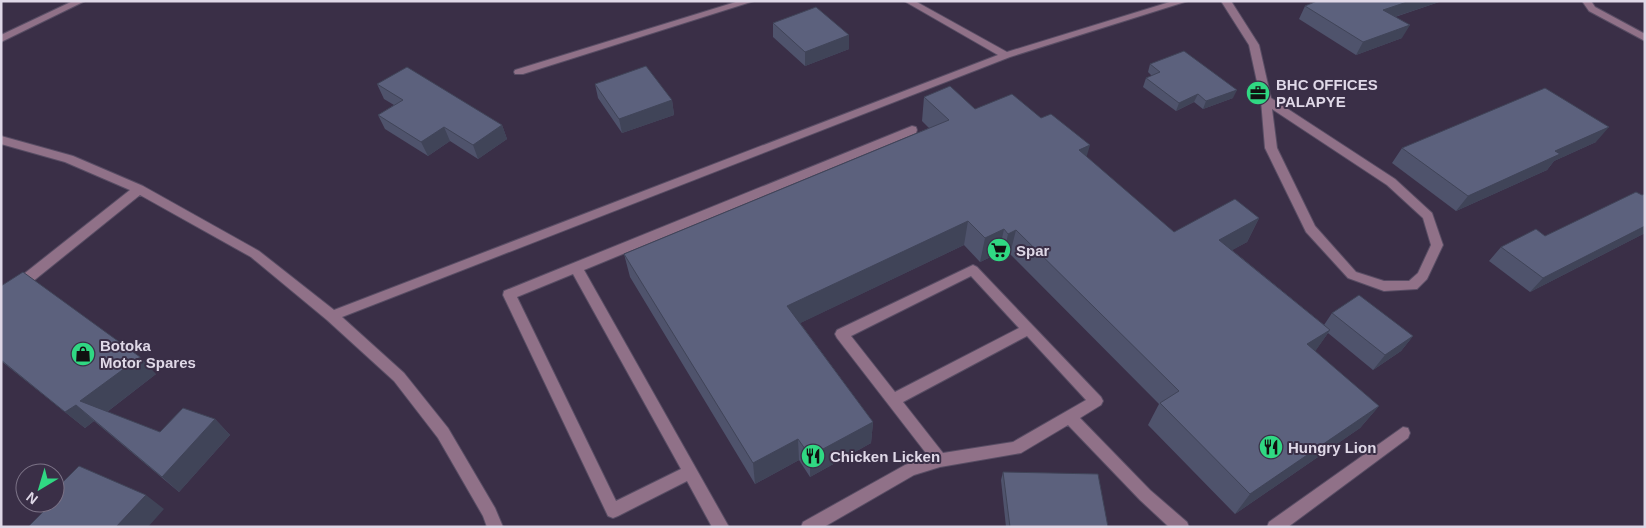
<svg xmlns="http://www.w3.org/2000/svg" width="1646" height="528" font-family="Arial,sans-serif">
	<style>
		.lines { fill: none; stroke-linecap: round; stroke-linejoin: round }
		.minor-casing { stroke: #584d64; stroke-width: 2 }
		.minor { fill: #907188; fill-rule: evenodd }
		.wall { fill: #4f536c }
		.shaded-wall { fill: #404458 }
		.building { fill: #5c617d; stroke: #404458 }
		.labels { text-anchor: middle; dominant-baseline: central; stroke-width: 4; stroke-linejoin: round; paint-order: stroke }
		.poi-label { font-size: 15px; font-weight: bold; fill: #dfd8e7; stroke: #3a2f47; text-anchor: start }
	</style>
	<rect width="100%" height="100%" fill="#3a2f47"/>
	<g class="lines">
		<g class="minor-casing">
			<path id="minor" d="M73 1H85L1 42V35Z
				M739 1H754L523 74H515L514 72 515 70Z
				M904 1H915L1007 52 1173 1H1188L1010 57 342 317 404 373 448 428 495 508 503 527H487L483 516 438 438 394 381 327 320 251 257 140 195 6 303 1 304V292L130 190 65 162 1 144V136L73 156 143 186 259 251 334 310 998 55Z
				M1221 1H1231L1259 45 1271 98 1395 179 1432 213 1443 245 1427 279 1417 289 1384 291 1348 278 1306 232 1265 148 1261 100 1249 45ZM1272 109 1387 185 1423 218 1431 245 1418 273 1409 281H1384L1356 272 1315 226 1277 148Z
				M1582 1H1591L1595 7 1645 34V41L1589 11Z
				M912 126 916 127 917 130 916 133 584 270 729 527H712L687 481 618 516 613 518 608 516 503 295 504 291ZM573 274 681 469 616 501 517 297Z
				M973 265 977 267 1101 397 1103 401 1101 405 1080 418 1150 490 1187 522 1189 527H1169L1140 500 1068 425 1021 453 940 467 914 475 824 527H801L803 522 905 465 929 457 837 338 835 334 837 330ZM971 276 1019 328 895 392 851 336ZM1027 336 1086 400 1013 442 943 453 903 402Z
				M1403 427 1408 428 1410 433 1408 438 1288 527H1267L1269 522Z"/>
		</g>
		<use href="#minor" class="minor"/>
	</g>
	<path class="wall" d="M1317 1H1442L1395 17 1402 38 1356 55 1299 19 1305 6Z
		M773 23 849 35V49L805 66 773 37Z
		M1150 64 1233 98 1203 109 1194 102 1176 111 1143 87 1146 78 1152 76 1148 72Z
		M377 84 502 125 507 139 478 159 450 141 428 156 385 129 378 115 394 105 384 99Z
		M595 84 672 100 674 115 622 133 598 98Z
		M924 97 975 109 1086 157 1174 232 1259 218 1247 242 1232 250 1324 325 1332 313 1413 336 1401 351 1373 370 1328 333 1315 351 1379 406 1360 428 1235 514 1148 425 1159 404 1010 254 1003 258 999 253 980 262 964 245 800 323 873 422 871 443 810 477 799 460 755 484 630 277 624 254 929 128 922 121Z
		M1596 142 1554 161 1547 170 1456 211 1392 163 1402 148Z
		M1645 194V233L1530 292 1489 261 1501 247 1545 236Z
		M1 361 156 374 107 412 160 432 215 419 230 435 179 492 94 421 85 428Z
		M1003 472 1108 527H1006L1001 480Z"/>
	<path class="shaded-wall" d="M1410 1H1442L1376 23 1383 10Z
		M1410 25 1402 38 1356 55 1363 42Z
		M849 35V49L805 66V52Z
		M1237 90 1233 98 1203 109 1206 101Z
		M1198 94 1194 102 1176 111 1179 103Z
		M672 100 674 115 622 133 619 119Z
		M502 125 507 139 478 159 473 145Z
		M444 127 450 141 428 156 421 142Z
		M1609 127 1596 142 1554 161 1547 170 1456 211 1468 196 1555 151Z
		M1090 145 1083 169 1079 150Z
		M1259 218 1247 242 1207 264 1219 240Z
		M968 221 964 245 788 329 787 306Z
		M1645 226V233L1530 292 1543 278Z
		M1004 229 999 253 980 262 985 238Z
		M1016 230 1010 254 1003 258 1008 234Z
		M1330 330 1314 353 1307 344Z
		M1413 336 1401 351 1373 370 1385 355Z
		M140 357 156 374 99 418 80 401Z
		M76 405 94 421 85 428 65 412Z
		M1379 406 1360 428 1235 514 1250 494Z
		M215 419 230 435 179 492 162 477Z
		M873 422 871 443 810 477V456Z
		M798 439 799 460 755 484 753 463Z
		M146 495 164 509 148 527H116Z"/>
	<path class="building" d="M1317 1H1410L1383 10 1410 25 1363 42 1305 6Z
		M816 7 849 35 805 52 773 23Z
		M1184 51 1237 90 1206 101 1198 94 1179 103 1146 78 1160 72 1150 64Z
		M646 66 672 100 619 119 595 84Z
		M407 67 502 125 473 145 444 127 421 142 378 115 403 100 377 84Z
		M950 86 975 109 1012 94 1041 118 1051 114 1090 145 1079 150 1174 232 1235 199 1259 218 1219 240 1330 330 1307 344 1379 406 1250 494 1160 403 1179 391 1016 230 1008 234 1004 229 985 238 968 221 787 306 873 422 810 456 798 439 753 463 624 254 949 120 924 97Z
		M1545 88 1609 127 1555 151 1560 154 1468 196 1402 148Z
		M1636 192 1642 195 1645 194V226L1543 278 1501 247 1536 229 1545 236Z
		M23 272 140 357 80 401 160 432 183 408 215 419 162 477 76 405 65 412 1 360V286Z
		M1359 295 1413 336 1385 355 1332 313Z
		M79 466 146 495 116 527H28L52 503H55V500L62 493 55 490Z
		M1003 472 1098 474 1108 527H1010Z"/>
	<defs>
		<g id="office-disc" transform="scale(1.25)"><circle r="9.5" fill="#30d883" stroke="#3a2f47"/><path d="M-6-3h4V-5.5h4V-3h4V5H-6ZM-1-4.5V-3h2v-1.5ZM-6 0V1H6V0Z" fill="#111"/></g>
		<g id="supermarket-disc" transform="scale(1.25)"><circle r="9.5" fill="#30d883" stroke="#3a2f47"/><path d="M-6-5.5h2.5l.6 2H6L4.5 2H-2.5L-4.4-4H-6ZM-1.5 3.2a1.3 1.3 0 1 0 .1 0ZM3 3.2a1.3 1.3 0 1 0 .1 0Z" fill="#111"/></g>
		<g id="shop-disc" transform="scale(1.25)"><circle r="9.5" fill="#30d883" stroke="#3a2f47"/><path d="M-5-2.5h2.3a2.7 3.5 0 0 1 5.4 0H5L5.5 6h-11ZM-1.5-2.5h3a1.5 2.3 0 0 0-3 0Z" fill="#111"/></g>
		<g id="restaurant-disc" transform="scale(1.25)"><circle r="9.5" fill="#30d883" stroke="#3a2f47"/><path d="M-5-6h1v4h1v-4h1v4h1v-4h1v5L-1.5 .5V6h-2V.5L-5-1ZM5-6V6H3V1.5H1.5Q1.5-4 5-6Z" fill="#111"/></g>
	</defs>
	<g fill-rule="evenodd">
		<use href="#office-disc" x="1258" y="93"/>
		<use href="#supermarket-disc" x="999" y="250"/>
		<use href="#shop-disc" x="83" y="354"/>
		<use href="#restaurant-disc" x="1271" y="447"/>
		<use href="#restaurant-disc" x="813" y="456"/>
	</g>
	<g class="labels">
		<g class="poi-label">
			<text x="1276" y="84">BHC OFFICES<tspan x="1276" dy="17">PALAPYE</tspan></text>
			<text x="1016" y="250">Spar</text>
			<text x="100" y="345">Botoka<tspan x="100" dy="17">Motor Spares</tspan></text>
			<text x="1288" y="447">Hungry Lion</text>
			<text x="830" y="456">Chicken Licken</text>
		</g>
	</g>
	<rect width="1646" height="528" fill="none" stroke="#dfd8e7" stroke-width="5"/>
	<g transform="translate(40 488) rotate(218)"><circle r="24" fill="#3a2f47" stroke="#7c7387"/>
	<path d="M0-4L9 19L0 12L-9 19Z" fill="#30d883"/>
	<text y="-8" font-size="14" font-weight="bold" text-anchor="middle" fill="#dfd8e7">N</text>
	</g>
</svg>
